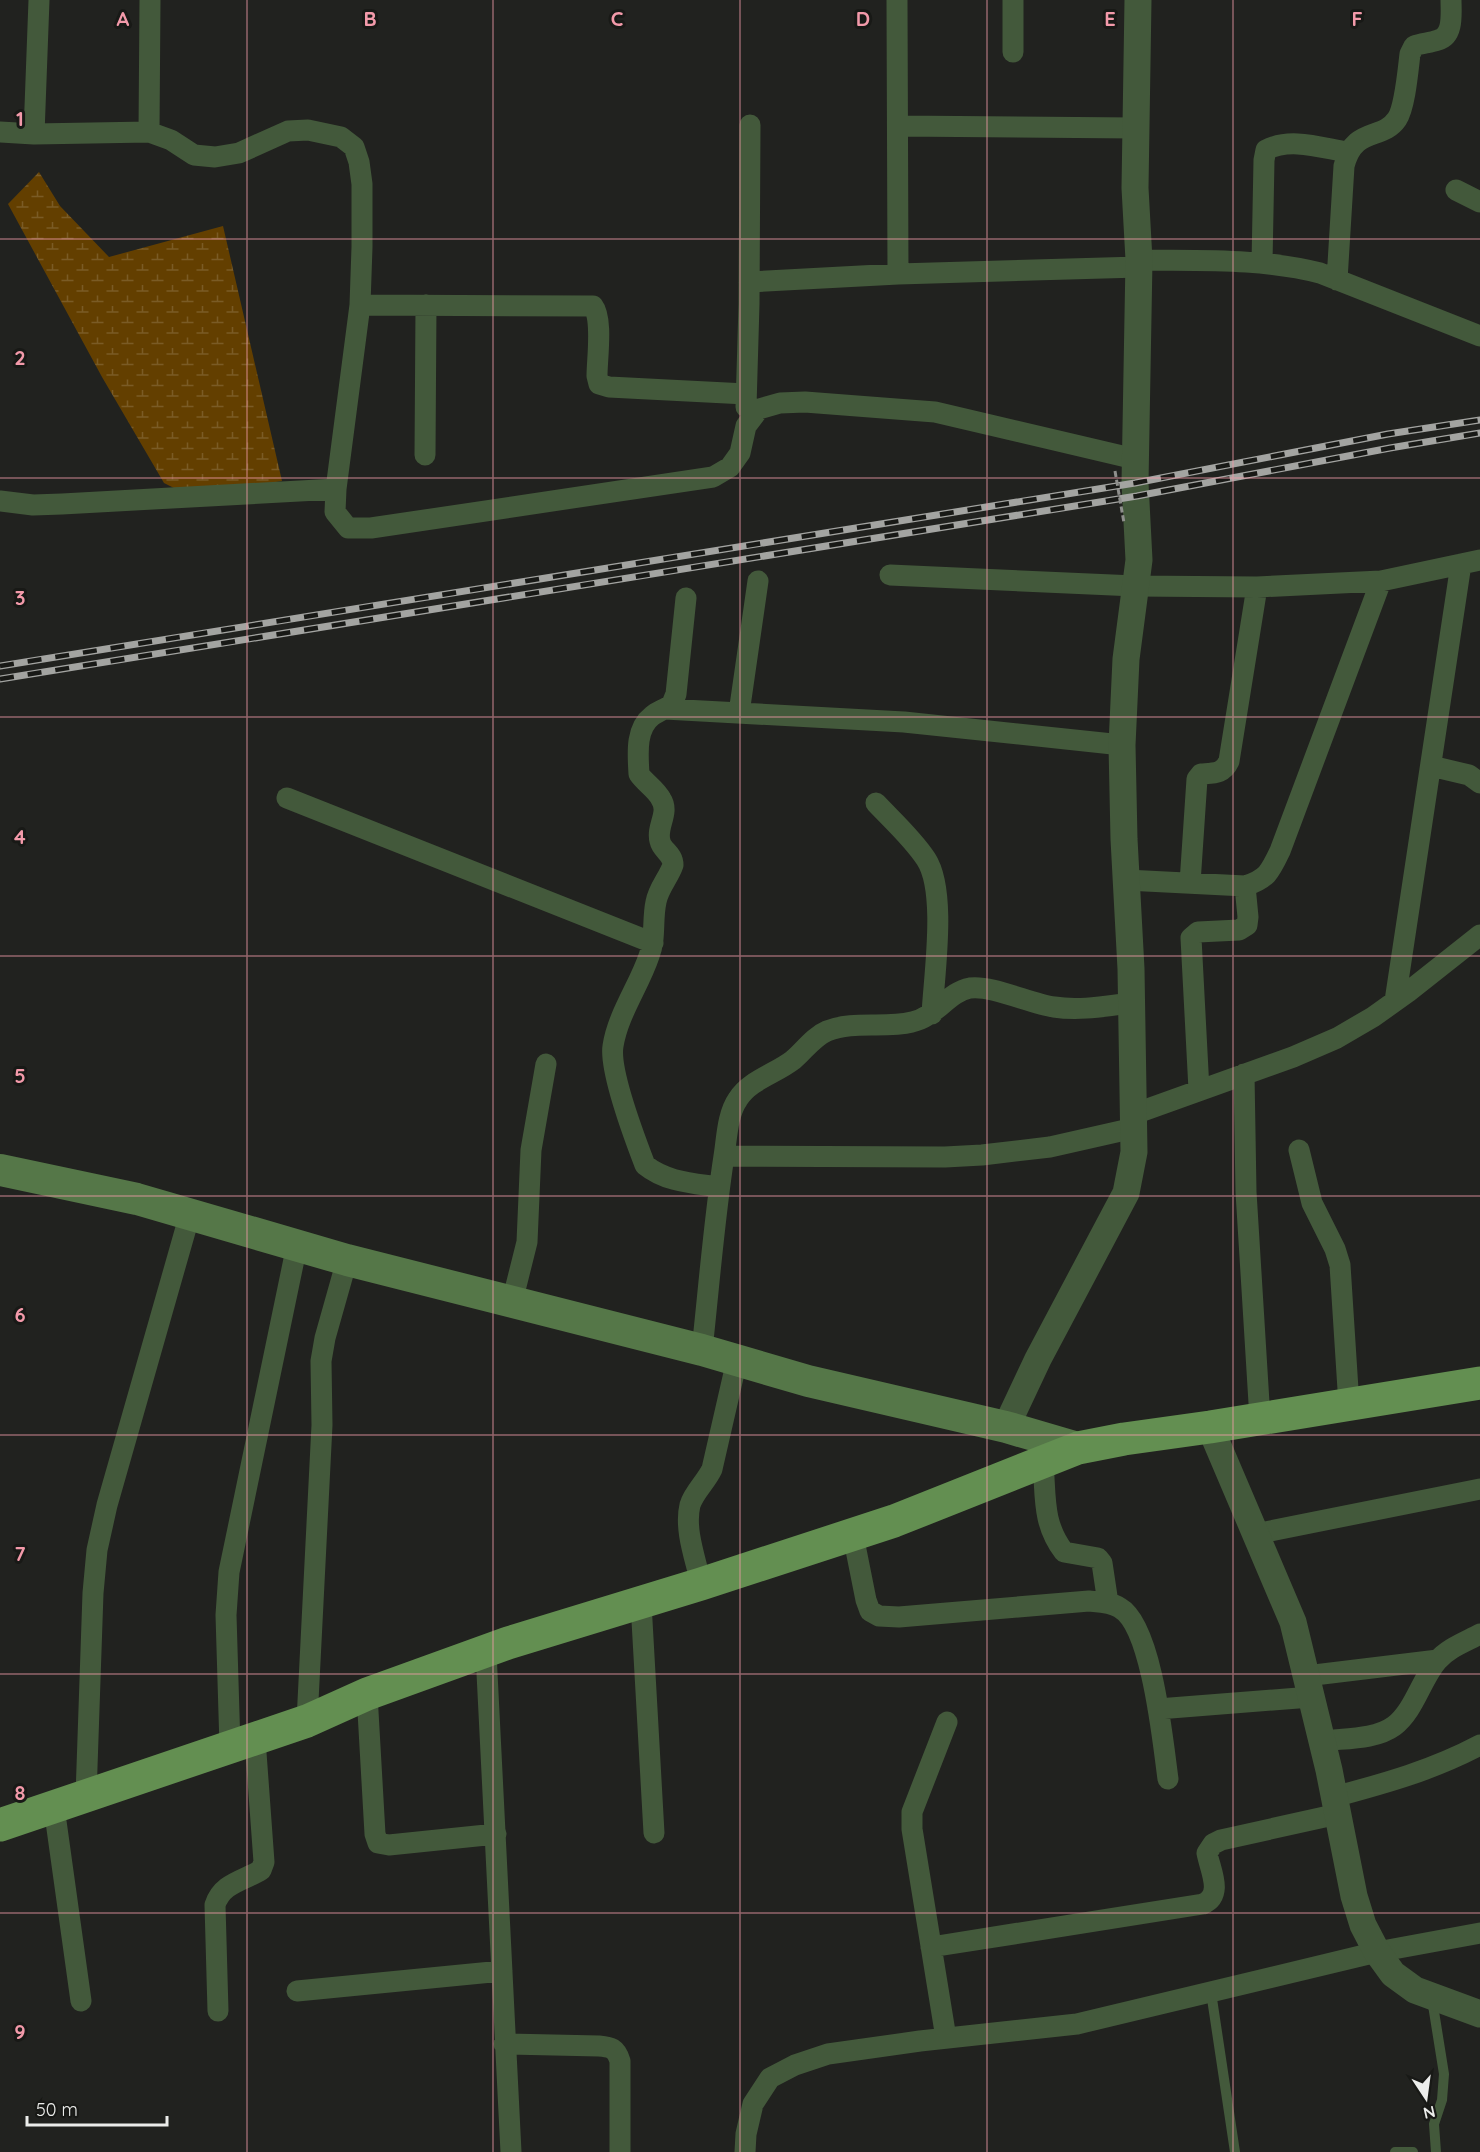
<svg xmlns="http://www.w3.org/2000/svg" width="1480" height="2152" font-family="Quicksand,sans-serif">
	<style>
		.wetland { fill: url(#wetland-marsh) }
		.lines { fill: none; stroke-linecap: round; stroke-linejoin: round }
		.service { stroke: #43593b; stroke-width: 10 }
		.minor { stroke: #43593b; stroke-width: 21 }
		.tertiary { stroke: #43593b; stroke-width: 27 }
		.secondary { stroke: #557748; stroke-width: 32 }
		.primary { stroke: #638f51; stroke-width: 33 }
		.rail-casing { stroke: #a3a4a1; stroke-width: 7 }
		.rail { stroke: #181916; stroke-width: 4.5; stroke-dasharray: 14; stroke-linecap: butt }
		.path-bridge { stroke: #8f908d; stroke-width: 3; stroke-dasharray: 6 3; stroke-linecap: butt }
		.grid { fill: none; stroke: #f39aaa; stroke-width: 1.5; stroke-opacity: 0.55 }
		.grid-label { font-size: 20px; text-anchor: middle; font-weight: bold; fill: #f39aaa; stroke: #181916; stroke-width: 6; stroke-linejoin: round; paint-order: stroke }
	</style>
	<defs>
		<pattern id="wetland-marsh" width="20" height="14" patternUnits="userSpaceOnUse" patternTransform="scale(1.5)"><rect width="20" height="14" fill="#633f00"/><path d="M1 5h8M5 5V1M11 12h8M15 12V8" fill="none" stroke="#7a5b25"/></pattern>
	</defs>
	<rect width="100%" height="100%" fill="#21221f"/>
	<path class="wetland" d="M39 172 60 206 109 257 223 226 282 481 190 496 164 483 102 377 8 204Z"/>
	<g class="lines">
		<path class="service" d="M1211 1992 1235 2152
			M1432 1999 1444 2074 1442 2100 1434 2124 1436 2152
			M1395 2152H1413"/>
		<path class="minor" d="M897 0 898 274
			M1013 52V0
			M898 126 1136 128
			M0 132 34 134 149 132 171 140 194 155 215 157 239 153 288 131 308 130 341 137 354 147 359 162 362 184V247L360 305 336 489 335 512 348 528H371L713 477 730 467 740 453 746 426 759 409 780 403 805 402 935 412 1135 459
			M149 132 150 0
			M34 134 39 0
			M1456 190 1480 202
			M1139 260C1199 261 1261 258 1320 273L1480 336
			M1262 263 1264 160 1266 150C1290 137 1322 148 1347 152
			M1337 280 1344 166C1354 126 1382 141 1397 119 1405 107 1408 70 1410 54L1414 46C1422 43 1430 43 1438 40 1454 36 1451 13 1451 0
			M749 282 898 274 1139 267
			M360 305 593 306C603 319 597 358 597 376L599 384 609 387 746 394
			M746 407 749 304 750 125
			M425 455 426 305
			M0 501 33 505 62 504 336 489
			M890 575 1135 586 1257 587 1381 581 1480 560
			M686 598 676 694 672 704C666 709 658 711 652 716 635 729 638 755 639 774 645 783 656 789 661 799 670 813 656 826 660 841 662 851 673 853 673 865 669 877 658 889 656 902 652 920 656 939 649 956 639 986 618 1014 613 1046 609 1071 635 1139 645 1165 666 1182 692 1183 719 1187
			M665 709 904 722 1122 745
			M739 713 758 581
			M1431 766 1469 775 1480 783
			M287 798 653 943
			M876 803C893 821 913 839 926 859 947 891 934 975 932 1014
			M1126 880 1245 886C1267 879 1270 872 1280 851L1381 581
			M1190 883 1197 779 1201 774C1214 773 1223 774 1229 761L1257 587
			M1395 1001 1461 564
			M1244 1074 1246 1192 1260 1419
			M1199 1090 1191 938 1198 932 1239 930 1247 925 1248 917 1245 886
			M1134 1114 1293 1057 1337 1038 1373 1017 1408 992 1480 935
			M1299 1150 1312 1203 1335 1249 1340 1265 1349 1405
			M724 1156 945 1157 982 1155 1050 1147 1134 1128
			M512 1302 527 1242 531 1150 546 1064
			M702 1350C709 1286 714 1221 724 1156 727 1138 727 1115 738 1099 750 1080 775 1074 793 1060 804 1051 813 1037 827 1031 854 1020 884 1029 912 1022 936 1017 948 992 970 988 992 985 1031 1004 1054 1007 1080 1011 1106 1006 1131 1003
			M1043 1462C1046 1497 1042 1523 1064 1552L1098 1558 1102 1563 1108 1603
			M1255 1534 1480 1489
			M853 1535 866 1600 870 1611 879 1616 899 1617 1089 1601C1099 1602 1111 1602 1120 1608 1152 1626 1163 1743 1168 1779
			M701 1584C696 1560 684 1530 690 1505 694 1492 706 1482 712 1469L737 1360
			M641 1603 654 1833
			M486 1653 511 2152
			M1306 1676 1438 1660
			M367 1694 375 1834 378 1843 389 1845 496 1834
			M1158 1709 1311 1697
			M307 1721 322 1425 321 1361 325 1338 347 1260
			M1322 1741C1344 1738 1375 1740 1394 1726 1414 1711 1421 1680 1437 1661 1448 1648 1465 1642 1480 1634
			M230 1747 226 1615 229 1572 297 1245
			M86 1796 93 1593 97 1550 107 1505 190 1214
			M1334 1797C1386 1783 1433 1770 1480 1745
			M54 1807 81 2001
			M931 1947 1203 1904C1224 1895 1210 1870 1207 1853L1213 1844 1221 1840 1338 1814
			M297 1991 502 1971
			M218 2011 215 1905C222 1883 243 1881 261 1870L264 1862 255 1739
			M946 2038 912 1829V1812L947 1722
			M504 2044 599 2046C611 2047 616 2048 620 2061V2152
			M745 2152 746 2134 753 2104 770 2078 795 2065 828 2054 920 2041 1077 2024 1377 1952 1480 1933"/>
		<path class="tertiary" d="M1006 1427 1038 1359 1126 1193 1134 1152 1131 969 1124 839 1122 745 1126 659 1139 560 1135 483 1139 260 1135 188 1138 0
			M1210 1427 1293 1622 1329 1770 1354 1896 1363 1925 1377 1952 1393 1974 1415 1990 1480 2014"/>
		<path class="secondary" d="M0 1170 137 1199 347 1260 702 1350 808 1381 1006 1427 1078 1448"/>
		<path class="primary" d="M0 1825 307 1721 367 1694 508 1643 701 1584 894 1521 1078 1448 1124 1439 1210 1427 1480 1383"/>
		<g class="rail-casing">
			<path id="rail" d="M0 666 1135 483 1388 434 1480 420
				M0 679 1137 496 1390 448 1480 433"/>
		</g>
		<use href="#rail" class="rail"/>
		<path class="path-bridge" d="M1115 471 1124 523"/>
	</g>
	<path class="grid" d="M247 0V2152M493 0V2152M740 0V2152M987 0V2152M1233 0V2152M0 239H1480M0 478H1480M0 717H1480M0 956H1480M0 1196H1480M0 1435H1480M0 1674H1480M0 1913H1480"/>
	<g class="grid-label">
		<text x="123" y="26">A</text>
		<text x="370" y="26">B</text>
		<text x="617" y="26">C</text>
		<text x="863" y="26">D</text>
		<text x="1110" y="26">E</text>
		<text x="1357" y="26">F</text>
		<text x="20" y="126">1</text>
		<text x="20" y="365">2</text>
		<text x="20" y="605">3</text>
		<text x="20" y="844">4</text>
		<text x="20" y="1083">5</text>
		<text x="20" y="1322">6</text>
		<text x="20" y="1561">7</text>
		<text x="20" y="1800">8</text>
		<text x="20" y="2039">9</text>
	</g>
	<g transform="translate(1426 2098) rotate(167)" stroke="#181916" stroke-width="4.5" paint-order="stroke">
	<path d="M0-4.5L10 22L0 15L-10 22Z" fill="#ecedeb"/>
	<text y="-9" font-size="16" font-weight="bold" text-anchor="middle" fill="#ecedeb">N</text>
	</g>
	<path d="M27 2116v9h140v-9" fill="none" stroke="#ecedeb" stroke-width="3"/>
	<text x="36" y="2116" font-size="18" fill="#ecedeb" stroke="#181916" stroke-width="4.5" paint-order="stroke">50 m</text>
</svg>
